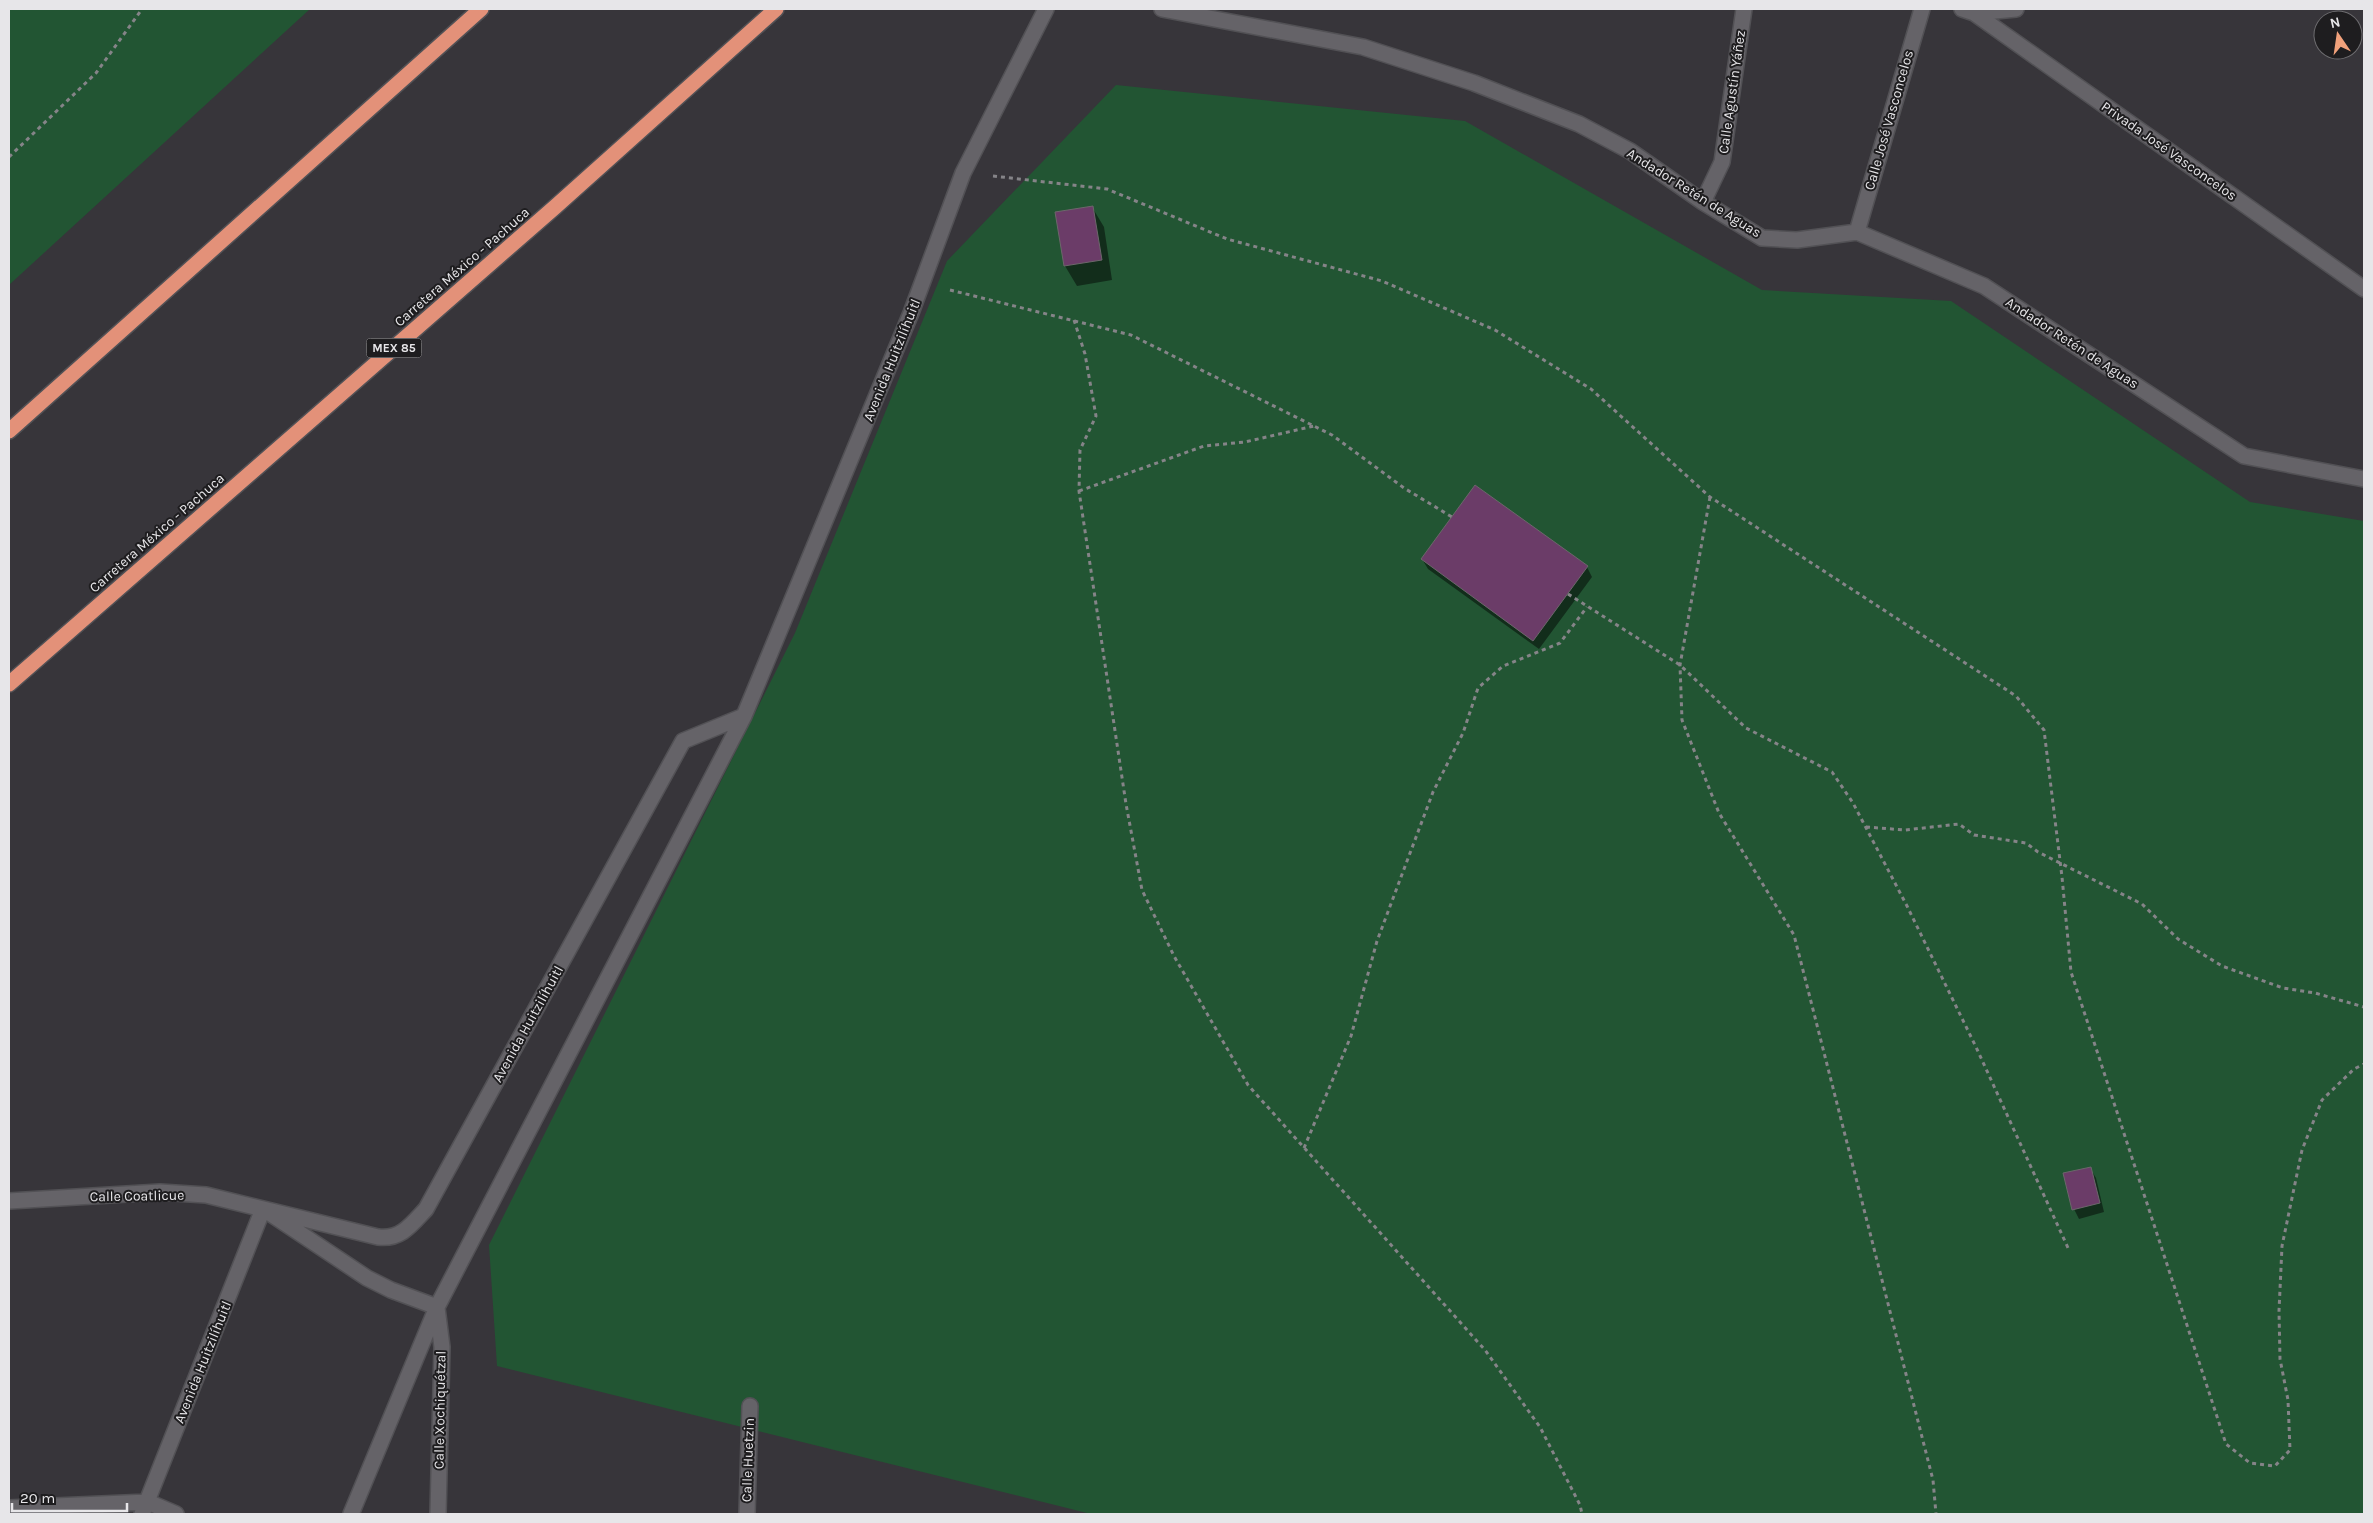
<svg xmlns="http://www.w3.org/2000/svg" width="2373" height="1523" font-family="Karla,sans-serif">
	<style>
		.green { fill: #253 }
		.shadow { fill: #0007 }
		.building { fill: #6b3c68; stroke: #6c676b }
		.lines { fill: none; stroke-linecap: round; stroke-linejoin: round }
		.minor-casing { stroke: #525155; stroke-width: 18 }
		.highway-casing { stroke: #525155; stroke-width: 18 }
		.path { stroke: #858488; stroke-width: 3; stroke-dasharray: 4 4; stroke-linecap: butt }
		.minor { stroke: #656368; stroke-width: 15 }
		.highway { stroke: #e39179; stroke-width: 15 }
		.labels { text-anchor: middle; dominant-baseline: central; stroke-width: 4; stroke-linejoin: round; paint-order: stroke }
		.shield { fill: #1e1d1f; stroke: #abaaac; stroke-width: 1 }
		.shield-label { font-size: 12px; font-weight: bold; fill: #e7e6e9 }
		.street-label { font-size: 14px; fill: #e7e6e9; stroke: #1e1d1f }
	</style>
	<rect width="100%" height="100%" fill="#37353a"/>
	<path class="green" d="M9 9H310L9 285Z
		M1116 85 1465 121 1762 290 1951 301 2250 502 2364 521V1514H1091L497 1366 489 1245 795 633 947 261Z"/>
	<path class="shadow" d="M1092 207 1104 227 1112 280 1077 286 1065 266 1057 213Z
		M1422 559 1587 567 1592 577 1539 649 1428 569Z
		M2090 1168 2096 1178 2104 1212 2079 1219 2074 1209Z"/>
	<path class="building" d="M1093 206 1102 260 1064 266 1055 212Z
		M1475 485 1588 566 1533 641 1421 559Z
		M2091 1167 2100 1203 2072 1210 2063 1173Z"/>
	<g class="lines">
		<g class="minor-casing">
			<path id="minor" d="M1162 9 1363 47 1474 83 1579 124 1630 151 1703 202 1762 238 1797 240 1857 232 1984 286 2244 456 2364 479
				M1962 9 1974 13 2016 9
				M1974 13 2364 289
				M1703 202 1722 162 1744 9
				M1857 232 1922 9
				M9 1201 160 1192 206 1195 378 1237C401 1240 412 1224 426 1209L683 741 744 716
				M271 1214 367 1278 391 1290 437 1307
				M437 1308 442 1347 438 1514
				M9 1508 148 1502 176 1514
				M142 1514 263 1209
				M351 1514 437 1307 744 716 911 313 963 173 1046 9
				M747 1514 750 1406"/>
		</g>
		<g class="highway-casing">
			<path id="highway" d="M9 431 481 9
				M9 684 555 207 776 9"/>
		</g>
		<path class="path" d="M9 157 96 73 142 9
			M993 176 1107 189 1227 239 1382 281 1495 330 1591 389 1710 497 2016 696 2044 730 2062 877 2071 972 2226 1444 2250 1463 2275 1466 2290 1450 2288 1400 2280 1359 2279 1311 2282 1246 2302 1150 2322 1100 2354 1069 2364 1064
			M950 290 1131 335 1332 435 1404 488 1452 517
			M1074 320 1085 354 1096 416 1080 450 1079 491 1126 804 1142 890 1174 956 1248 1085 1485 1350 1540 1427 1580 1505 1582 1514
			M1079 491 1204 446 1245 442 1314 426
			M1710 497 1680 665 1682 720 1719 813 1794 935 1933 1480 1936 1514
			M1568 594 1680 665 1746 728 1832 772 1853 803 1907 906 1976 1047 2069 1250
			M1866 827 1905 830 1959 824 1974 835 2026 843 2038 852 2142 904 2178 939 2222 966 2283 988 2315 993 2364 1007
			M1304 1148 1351 1036 1377 941 1433 792 1463 733 1478 688 1503 666 1560 643 1587 607"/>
		<use href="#minor" class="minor"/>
		<use href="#highway" class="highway"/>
	</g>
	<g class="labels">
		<rect class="shield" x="366.5" y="338.5" width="55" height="19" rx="4"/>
		<g class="shield-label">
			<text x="394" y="348">MEX 85</text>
		</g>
		<g class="street-label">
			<text transform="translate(1732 92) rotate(-82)">Calle Agustín Yáñez</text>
			<text transform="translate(1889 120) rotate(-74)">Calle José Vasconcelos</text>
			<text transform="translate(2169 151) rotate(35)">Privada José Vasconcelos</text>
			<text transform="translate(1694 193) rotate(32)">Andador Retén de Aguas</text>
			<text transform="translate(462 267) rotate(-41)">Carretera México - Pachuca</text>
			<text transform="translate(2072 343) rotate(33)">Andador Retén de Aguas</text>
			<text transform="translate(892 360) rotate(-68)">Avenida Huitzilíhuitl</text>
			<text transform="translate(157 533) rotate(-41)">Carretera México - Pachuca</text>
			<text transform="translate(528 1024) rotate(-61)">Avenida Huitzilíhuitl</text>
			<text transform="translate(137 1196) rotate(-1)">Calle Coatlicue</text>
			<text transform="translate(203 1362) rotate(-68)">Avenida Huitzilíhuitl</text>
			<text transform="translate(440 1410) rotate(-89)">Calle Xochiquétzal</text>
			<text transform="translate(748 1460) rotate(-88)">Calle Huetzin</text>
		</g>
	</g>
	<rect width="2373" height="1523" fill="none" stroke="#e7e6e9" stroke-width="20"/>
	<g transform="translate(2338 35) rotate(347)"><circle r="24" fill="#1e1d1f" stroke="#6e6d70"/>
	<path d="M0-4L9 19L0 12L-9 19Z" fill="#f1a17b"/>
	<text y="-8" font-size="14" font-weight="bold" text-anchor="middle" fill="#e7e6e9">N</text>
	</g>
	<path d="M12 1503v8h115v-8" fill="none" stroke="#e7e6e9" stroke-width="2.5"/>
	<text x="20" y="1503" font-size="15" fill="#e7e6e9" stroke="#1e1d1f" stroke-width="4" paint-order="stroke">20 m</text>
</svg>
